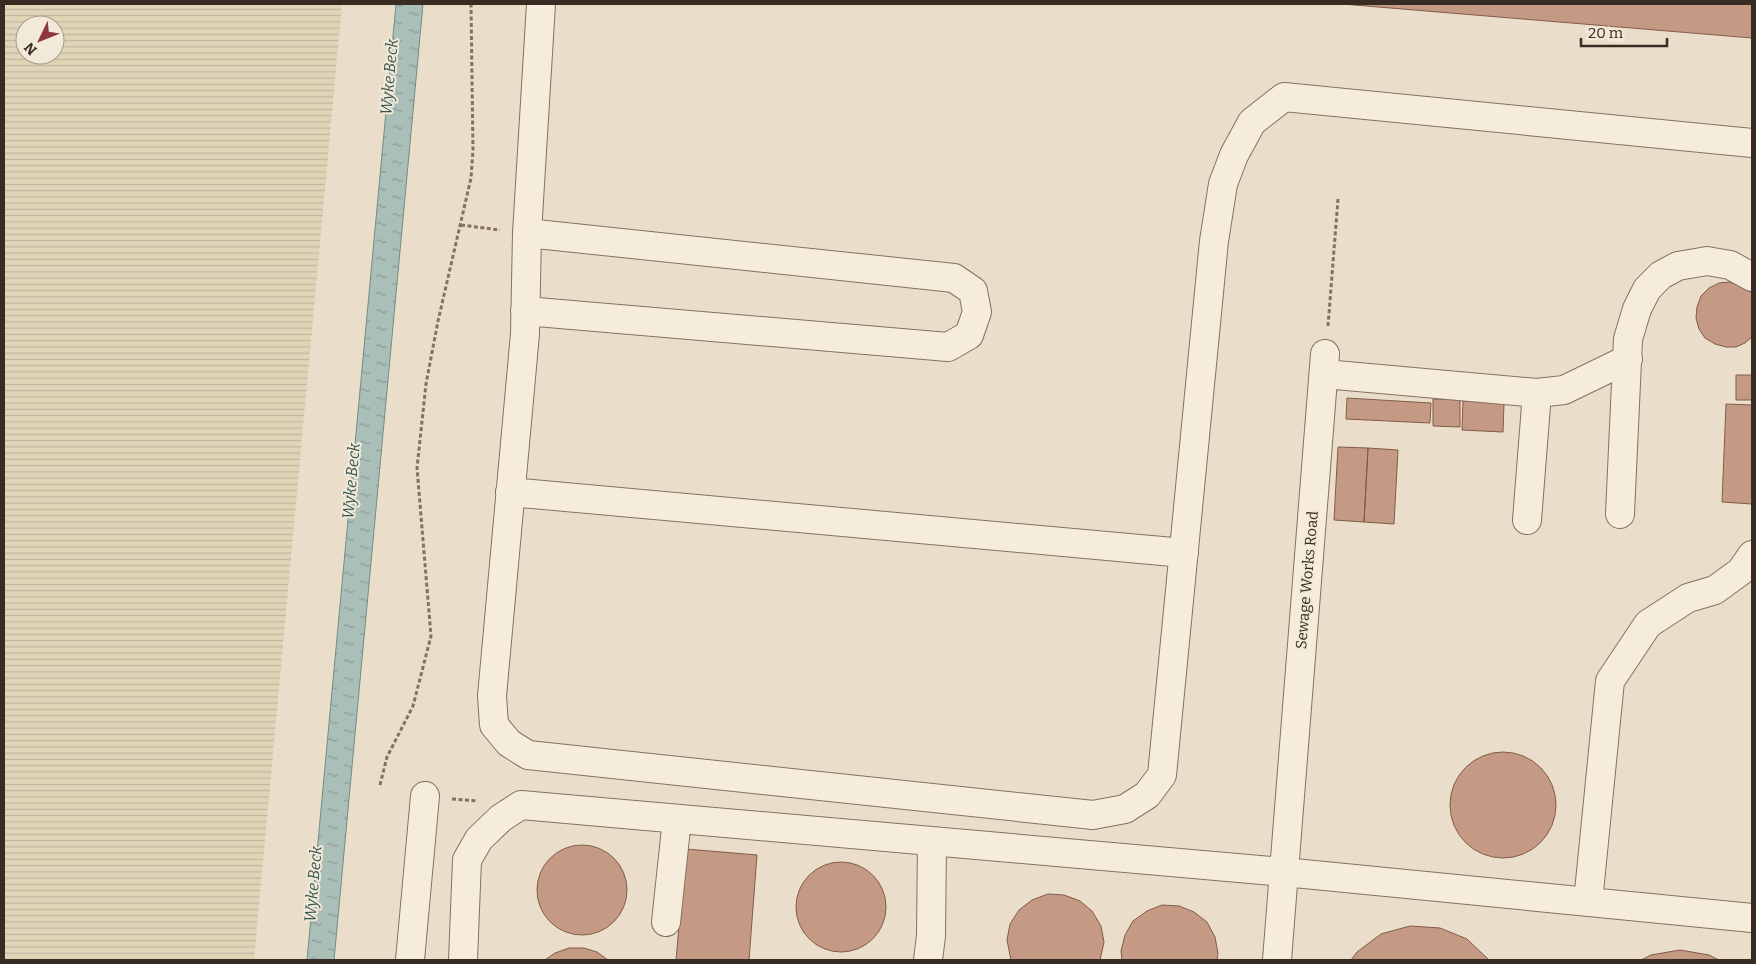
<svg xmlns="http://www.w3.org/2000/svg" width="1756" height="964" font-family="Bitter,serif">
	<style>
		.farmland { fill: url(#farmland-rules); fill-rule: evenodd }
		.water { fill: url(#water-ripples); stroke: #718d84 }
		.building { fill: #c49a84; stroke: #815b48 }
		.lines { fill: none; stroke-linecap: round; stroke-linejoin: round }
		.minor-casing { stroke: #857160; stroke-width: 30 }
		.path { stroke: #857160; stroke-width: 3; stroke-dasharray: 4 2.5; stroke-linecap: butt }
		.minor { stroke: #f6ecdc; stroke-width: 28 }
		.labels { text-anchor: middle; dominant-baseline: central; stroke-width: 4; stroke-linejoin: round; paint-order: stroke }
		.street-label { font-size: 15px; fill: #372b22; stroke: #f2e9d8 }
		.water-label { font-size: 16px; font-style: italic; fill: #335550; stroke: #f2e9d8 }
	</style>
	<defs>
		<pattern id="farmland-rules" width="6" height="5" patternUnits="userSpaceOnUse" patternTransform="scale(1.25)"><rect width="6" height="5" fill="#dfd6b8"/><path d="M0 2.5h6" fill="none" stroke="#c0b89e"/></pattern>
		<pattern id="water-ripples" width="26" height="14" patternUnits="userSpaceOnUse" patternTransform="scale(1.25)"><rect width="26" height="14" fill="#aabfb7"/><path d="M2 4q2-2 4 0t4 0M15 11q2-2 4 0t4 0" fill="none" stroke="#8b9b94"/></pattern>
	</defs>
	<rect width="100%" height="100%" fill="#eadeca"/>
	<path class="farmland" d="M4 4H342L254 960H4ZM25 25H55V55H25Z"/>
	<path class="water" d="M396 4H423L334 960H307Z"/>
	<path class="building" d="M1342 4H1752V38Z
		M1730 282 1739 284 1752 293V337L1745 343 1736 347H1726L1715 344 1705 338 1699 329 1696 318 1697 307 1701 296 1709 288 1719 283Z
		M1736 375H1752V400H1736Z
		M1347 398 1431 403 1430 423 1346 419Z
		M1433 399H1460V427L1433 426Z
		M1463 401 1504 403 1503 432 1462 430Z
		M1726 404 1752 405V504L1722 502Z
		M1338 447 1368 448 1364 522 1334 520Z
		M1368 448 1398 450 1394 524 1364 522Z
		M1450 805a53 53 0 1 1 106 0a53 53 0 1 1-106 0Z
		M537 890a45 45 0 1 1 90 0a45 45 0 1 1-90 0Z
		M686 849 757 855 749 960H676Z
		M796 907a45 45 0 1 1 90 0a45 45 0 1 1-90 0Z
		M1048 894 1064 895 1080 901 1092 911 1101 926 1104 942 1100 960H1011L1007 940 1010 924 1019 910 1032 900Z
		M1162 905 1179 906 1194 912 1207 922 1215 937 1218 953 1217 960H1122L1121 951 1125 935 1133 921 1147 911Z
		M1410 926 1440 928 1467 939 1489 960H1351L1357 952 1381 934Z
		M569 948H584L597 952 608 960H545L555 953Z
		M1680 950 1709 955 1719 960H1641L1651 955Z"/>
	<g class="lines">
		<g class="minor-casing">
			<path id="minor" d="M541 4 527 233 525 334 492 696 494 725 509 743 528 755 1093 815 1125 809 1147 795 1162 775 1214 241 1223 184 1234 155 1252 122 1284 97 1752 143
				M525 311 948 347 969 335 977 312 973 291 954 278 527 233
				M1324 374 1537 393 1527 520
				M1537 393 1564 390 1628 359
				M510 492 1184 553
				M1620 514 1628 339 1637 309 1647 289 1661 275 1678 266 1707 261 1730 265 1752 277
				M1588 902 1610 681 1648 624 1688 598 1715 590 1741 571 1752 555
				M666 922 677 819
				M410 960 425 796
				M463 960 467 860 479 839 501 818 521 805 1284 872 1752 918
				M928 960 931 936 932 841
				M1277 960 1325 354"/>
		</g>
		<path class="path" d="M461 225 500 230
			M1328 326 1338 199
			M380 785 387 757 413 706 431 636 417 468 426 384 438 321 471 178 473 150 471 4
			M452 799 478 801"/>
		<use href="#minor" class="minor"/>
	</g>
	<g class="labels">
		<g class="street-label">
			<text transform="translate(1307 580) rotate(-85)">Sewage Works Road</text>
		</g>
		<g class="water-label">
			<text transform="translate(389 77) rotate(-85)">Wyke Beck</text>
			<text transform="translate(351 481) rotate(-85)">Wyke Beck</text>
			<text transform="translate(313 884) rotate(-85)">Wyke Beck</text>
		</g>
	</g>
	<rect width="1756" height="964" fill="none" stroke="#372b22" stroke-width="10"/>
	<g transform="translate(40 40) rotate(227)"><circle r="24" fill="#f2e9d8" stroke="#a79d8f"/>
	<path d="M0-4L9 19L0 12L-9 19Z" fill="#8d363d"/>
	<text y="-8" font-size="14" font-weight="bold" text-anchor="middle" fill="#372b22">N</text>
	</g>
	<path d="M1581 38v8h86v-8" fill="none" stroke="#372b22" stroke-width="2.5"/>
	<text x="1588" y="38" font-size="15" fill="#372b22" stroke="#f2e9d8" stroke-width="4" paint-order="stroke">20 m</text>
</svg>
